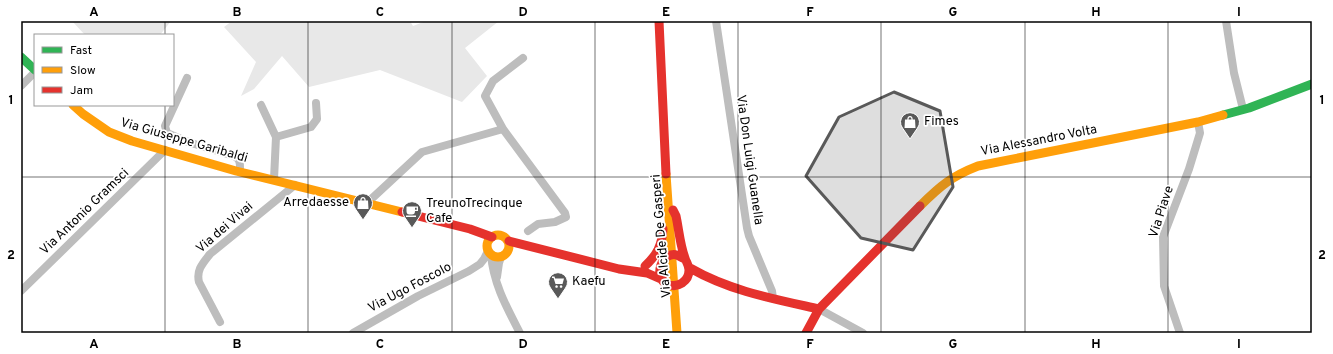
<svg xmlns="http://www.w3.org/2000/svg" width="1333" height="354" font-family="Overpass,sans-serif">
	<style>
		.green { fill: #e8e8e8 }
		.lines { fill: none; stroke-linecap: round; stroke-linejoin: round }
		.street { stroke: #bdbdbd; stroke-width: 8 }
		.fast { stroke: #30b455; stroke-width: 9 }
		.slow { stroke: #ff9f0a; stroke-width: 9 }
		.jam { stroke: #e5322d; stroke-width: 9 }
		.marked { fill: #595959; fill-opacity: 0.2; stroke: #595959; stroke-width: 3; stroke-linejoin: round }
		.grid { fill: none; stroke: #000; stroke-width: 1; stroke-opacity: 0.55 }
		.labels { text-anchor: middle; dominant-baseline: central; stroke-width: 3.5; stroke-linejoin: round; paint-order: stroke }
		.poi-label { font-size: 13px; fill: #000; stroke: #fff; text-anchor: start }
		.street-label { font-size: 13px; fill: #000; stroke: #fff }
		.neatline { fill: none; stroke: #000; stroke-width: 1.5 }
		.grid-label { font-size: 13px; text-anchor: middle; font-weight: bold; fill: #000 }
	</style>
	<rect width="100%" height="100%" fill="#fff"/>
	<path class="green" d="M72 21H171L160 35H85Z
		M232 21H410L413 26 426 21H499L465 48 487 76 462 102 380 70 309 87 282 56 254 89 241 96 256 62 224 27Z"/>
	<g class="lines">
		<path class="street" d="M716 21 747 228 749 236 772 291 773 298
			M1226 21 1234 73 1243 109
			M187 78 165 126 167 133 188 142 234 156C241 159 240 165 240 172
			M21 86 35 72
			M261 105 276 137 274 179
			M503 129 485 96 493 81 523 58
			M276 137 311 127 317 119 316 103
			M367 203 422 152 503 129 565 213 566 217 555 222 538 224 528 231
			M491 254C493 283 507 308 520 333
			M497 277 499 263 501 257
			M21 291 165 150
			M819 309 863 333
			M220 322 199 282C196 270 203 263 210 254L295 185
			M353 333 418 296 469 271 480 264 484 259 488 251
			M1180 333 1164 286 1163 237 1189 169 1200 133 1198 122"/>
		<path class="fast" d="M21 57 35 70
			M1223 115 1249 108 1312 84"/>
		<path class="slow" d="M73 105 83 114 109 132 132 141 236 171 402 212
			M666 174 677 333
			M920 206C940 186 952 176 978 166L1198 122 1223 115
			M487 246a11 11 0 1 1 22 0a11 11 0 1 1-22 0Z"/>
		<path class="jam" d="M659 21 666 174
			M673 210 676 216C679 230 680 245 685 258 686 262 689 265 689 270 689 281 678 289 667 284 653 278 661 251 677 255 679 256 682 258 685 259
			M402 212 470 229 492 237
			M509 241 619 269 647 273 663 280
			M645 266C657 255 662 245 663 229
			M690 268C730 291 774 299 819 309
			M806 333 819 309 920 206"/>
	</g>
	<path class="marked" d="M894 92 940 111 953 187 913 250 861 238 806 176 839 117Z"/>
	<path class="grid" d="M165 21V35M308 21V333M452 21V333M595 21V333M738 21V333M881 21V333M1025 21V333M1168 21V333M165 105V333M21 177H1312"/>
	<defs>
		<g id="shop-pin" transform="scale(1)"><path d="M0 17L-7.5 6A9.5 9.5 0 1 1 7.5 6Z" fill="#595959" stroke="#fff"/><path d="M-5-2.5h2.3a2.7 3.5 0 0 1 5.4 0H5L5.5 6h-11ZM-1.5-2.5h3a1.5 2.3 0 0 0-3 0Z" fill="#fff"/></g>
		<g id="cafe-pin" transform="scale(1)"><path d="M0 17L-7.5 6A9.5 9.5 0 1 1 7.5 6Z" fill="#595959" stroke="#fff"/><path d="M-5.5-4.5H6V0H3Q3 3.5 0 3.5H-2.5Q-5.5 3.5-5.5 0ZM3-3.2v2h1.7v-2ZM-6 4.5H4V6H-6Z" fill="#fff"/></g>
		<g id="supermarket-pin" transform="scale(1)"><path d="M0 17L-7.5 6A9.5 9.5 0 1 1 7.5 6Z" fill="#595959" stroke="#fff"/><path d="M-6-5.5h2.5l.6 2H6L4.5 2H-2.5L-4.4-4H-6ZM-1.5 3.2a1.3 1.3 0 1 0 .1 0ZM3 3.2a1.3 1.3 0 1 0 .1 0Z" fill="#fff"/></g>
	</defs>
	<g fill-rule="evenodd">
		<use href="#shop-pin" x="910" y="122"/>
		<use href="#shop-pin" x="363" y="203"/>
		<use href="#cafe-pin" x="412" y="211"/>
		<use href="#supermarket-pin" x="558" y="282"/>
	</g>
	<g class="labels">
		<g class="poi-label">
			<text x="924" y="122">Fimes</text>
			<text x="349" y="203" text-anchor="end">Arredaesse</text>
			<text x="426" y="204">TreunoTrecinque<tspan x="426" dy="15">Cafe</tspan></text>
			<text x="572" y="282">Kaefu</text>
		</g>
		<g class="street-label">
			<text transform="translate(184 141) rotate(16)">Via Giuseppe Garibaldi</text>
			<text transform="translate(1039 141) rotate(-11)">Via Alessandro Volta</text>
			<text transform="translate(749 160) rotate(82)">Via Don Luigi Guanella</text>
			<text transform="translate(85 212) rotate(-44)">Via Antonio Gramsci</text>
			<text transform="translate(1162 212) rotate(-72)">Via Piave</text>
			<text transform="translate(225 228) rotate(-41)">Via dei Vivai</text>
			<text transform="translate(662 236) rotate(-95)">Via Alcide De Gasperi</text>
			<text transform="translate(410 288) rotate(-28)">Via Ugo Foscolo</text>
		</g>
	</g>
	<rect width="1333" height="354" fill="none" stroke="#ffffff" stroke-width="44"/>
	<rect x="34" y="34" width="140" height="72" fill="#ffffff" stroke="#999999"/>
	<rect x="42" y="47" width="20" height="6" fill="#30b455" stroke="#999999"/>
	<text x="70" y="54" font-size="12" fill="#000000">Fast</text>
	<rect x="42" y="67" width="20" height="6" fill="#ff9f0a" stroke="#999999"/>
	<text x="70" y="74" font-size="12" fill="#000000">Slow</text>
	<rect x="42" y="87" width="20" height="6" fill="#e5322d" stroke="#999999"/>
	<text x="70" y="94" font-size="12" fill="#000000">Jam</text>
	<rect x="22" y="22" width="1289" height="310" class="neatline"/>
	<g class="grid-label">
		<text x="94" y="16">A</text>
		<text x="237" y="16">B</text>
		<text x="380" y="16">C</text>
		<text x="523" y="16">D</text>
		<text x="666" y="16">E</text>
		<text x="810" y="16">F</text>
		<text x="953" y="16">G</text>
		<text x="1096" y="16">H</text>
		<text x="1239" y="16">I</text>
		<text x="11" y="104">1</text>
		<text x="1322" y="104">1</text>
		<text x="11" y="259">2</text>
		<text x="1322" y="259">2</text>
		<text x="94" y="348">A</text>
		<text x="237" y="348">B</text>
		<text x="380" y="348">C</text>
		<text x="523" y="348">D</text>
		<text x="666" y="348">E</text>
		<text x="810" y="348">F</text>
		<text x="953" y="348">G</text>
		<text x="1096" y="348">H</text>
		<text x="1239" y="348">I</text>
	</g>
</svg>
